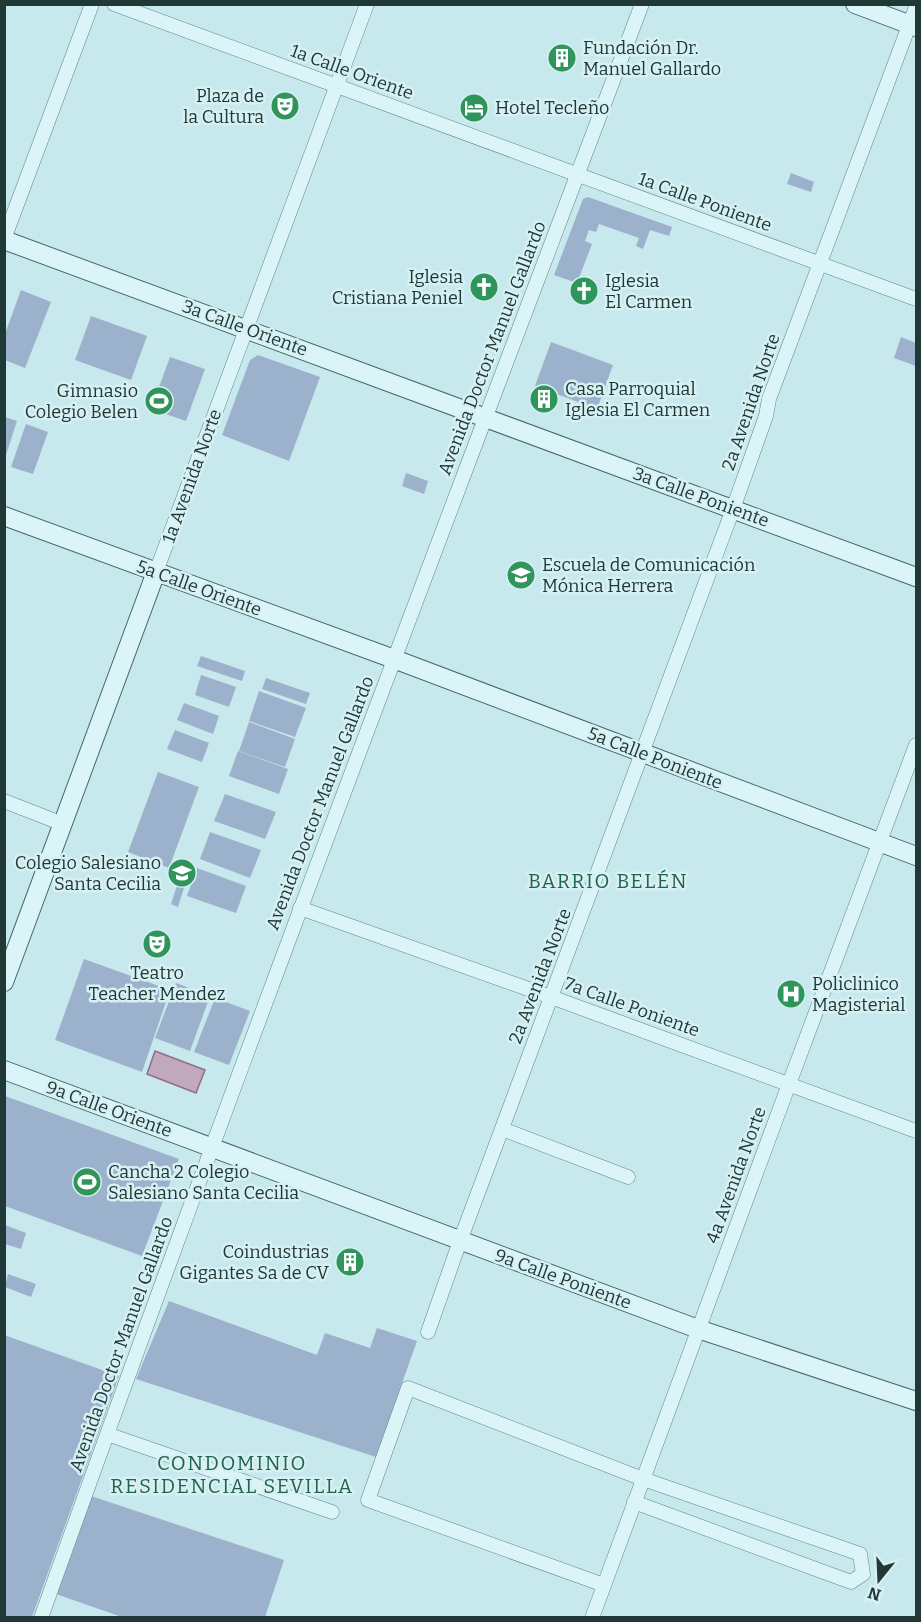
<svg xmlns="http://www.w3.org/2000/svg" width="921" height="1622" font-family="Bitter,serif">
	<style>
		.green { fill: #9cb1cb }
		.water { fill: #c1a8bd; stroke: #8f6f89; stroke-width: 1.5 }
		.lines { fill: none; stroke-linecap: round; stroke-linejoin: round }
		.street-casing { stroke: #5d8887; stroke-width: 15 }
		.secondary-casing { stroke: #406a67; stroke-width: 20 }
		.street { stroke: #dbf4f8; stroke-width: 14 }
		.secondary { stroke: #dbf4f8; stroke-width: 18 }
		.labels { text-anchor: middle; dominant-baseline: central; stroke-width: 5; stroke-linejoin: round; paint-order: stroke }
		.poi-label { font-size: 18px; fill: #203937; stroke: #d7f0f4; text-anchor: start }
		.street-label { font-size: 18px; fill: #203937; stroke: #d7f0f4 }
		.neighbourhood-label { font-size: 20px; letter-spacing: 1.5px; fill: #21644c; stroke: #d7f0f4 }
	</style>
	<rect width="100%" height="100%" fill="#c7e8ed"/>
	<path class="green" d="M791 173 814 182 811 192 787 184Z
		M588 197 672 227 669 236 650 230 643 249 636 246 639 238 599 224 596 232 589 230 585 241 592 244 577 283 554 275 583 199Z
		M21 290 51 302 25 368 5 360V334Z
		M91 316 147 336 131 380 75 360Z
		M901 337 916 343V366L894 358Z
		M551 342 613 365 597 409 535 386Z
		M258 355 320 377 289 461 222 435 250 360Z
		M170 357 205 369 186 421 151 409Z
		M5 417 17 421 5 458 4 417Z
		M26 424 48 432 33 474 11 467Z
		M406 473 428 481 424 494 402 486Z
		M201 656 245 671 242 681 197 666Z
		M201 675 236 687 229 707 195 695Z
		M266 678 310 693 306 704 262 689Z
		M259 691 306 708 295 737 249 721Z
		M184 703 219 716 213 734 177 720Z
		M249 722 295 739 285 767 239 751Z
		M175 730 209 743 202 762 167 749Z
		M238 751 288 769 279 794 229 776Z
		M158 772 199 787 169 868 128 852Z
		M225 794 276 812 265 839 214 821Z
		M210 832 261 850 250 878 200 859Z
		M197 868 246 886 236 913 187 896Z
		M180 876 187 878 178 907 171 904Z
		M84 959 170 990 142 1072 55 1040Z
		M176 983 210 996 190 1051 155 1038Z
		M215 998 250 1011 229 1065 194 1052Z
		M5 1096 179 1159 142 1256 5 1206Z
		M5 1225 26 1233 21 1249 5 1244Z
		M8 1274 36 1284 31 1297 5 1287Z
		M169 1301 317 1355 325 1333 370 1348 377 1328 417 1341 376 1457 136 1379Z
		M4 1335 119 1376 32 1617H5Z
		M91 1496 284 1560 265 1617H122L56 1594Z"/>
	<path class="water" d="M155 1051 205 1070 196 1093 147 1074Z"/>
	<g class="lines">
		<g class="street-casing">
			<path id="street" d="M114 4 916 299
				M4 239 92 4
				M156 572 367 4
				M4 801 63 824
				M300 908 551 997 916 1131
				M502 1129 628 1177
				M428 1332 460 1241 733 509 766 416 769 399 916 7
				M107 1434 332 1512
				M604 1585 368 1500 408 1388 643 1479 860 1554 863 1574 851 1582 634 1502
				M41 1618C234 1077 439 541 642 4
				M592 1618 789 1084 916 745"/>
		</g>
		<g class="secondary-casing">
			<path id="secondary" d="M855 4 916 27
				M4 240 916 577
				M4 516 394 659 916 856
				M4 982 156 572
				M4 1070 698 1329 916 1401"/>
		</g>
		<use href="#street" class="street"/>
		<use href="#secondary" class="secondary"/>
	</g>
	<defs>
		<g id="building-disc" transform="scale(1.5)"><circle r="9.5" fill="#30955b" stroke="#d7f0f4"/><path d="M-4-6H4V6H1V3H-1V6H-4ZM-2.5-4.3h1.7v1.8h-1.7ZM.8-4.3h1.7v1.8H.8ZM-2.5-1h1.7V.8h-1.7ZM.8-1h1.7V.8H.8Z" fill="#fff"/></g>
		<g id="theatre-disc" transform="scale(1.5)"><circle r="9.5" fill="#30955b" stroke="#d7f0f4"/><path d="M-5-5.5Q0-4 5-5.5V0Q5 5 0 6Q-5 5-5 0ZM-3.3-2.5H-1v1.5H-3.3ZM1-2.5H3.3v1.5H1ZM-2.8 1Q0 5.5 2.8 1Z" fill="#fff"/></g>
		<g id="hotel-disc" transform="scale(1.5)"><circle r="9.5" fill="#30955b" stroke="#d7f0f4"/><path d="M-6-4.5h1.5V1H6V5H4.5V3h-9V5H-6ZM-4 0a1.8 1.8 0 1 1 3.6 0ZM.5 0V-2.5h3Q6-2.5 6 0Z" fill="#fff"/></g>
		<g id="church-disc" transform="scale(1.5)"><circle r="9.5" fill="#30955b" stroke="#d7f0f4"/><path d="M-1.2-6h2.4v3.5h3.3v2.4h-3.3V6h-2.4V-.1h-3.3v-2.4h3.3Z" fill="#fff"/></g>
		<g id="stadium-disc" transform="scale(1.5)"><circle r="9.5" fill="#30955b" stroke="#d7f0f4"/><path d="M0-5a6.5 5 0 1 0 0 10a6.5 5 0 1 0 0-10ZM-3.5-1.8h7v3.6h-7Z" fill="#fff"/></g>
		<g id="university-disc" transform="scale(1.5)"><circle r="9.5" fill="#30955b" stroke="#d7f0f4"/><path d="M0-5L7-2L0 1L-7-2ZM-4 1L0 2.5L4 1V4Q0 6-4 4Z" fill="#fff"/></g>
		<g id="school-disc" transform="scale(1.5)"><circle r="9.5" fill="#30955b" stroke="#d7f0f4"/><path d="M0-5L7-2L0 1L-7-2ZM-4 1L0 2.5L4 1V4Q0 6-4 4Z" fill="#fff"/></g>
		<g id="hospital-disc" transform="scale(1.5)"><circle r="9.5" fill="#30955b" stroke="#d7f0f4"/><path d="M-5-5h3v3.5h4V-5h3V5h-3V1.5h-4V5h-3Z" fill="#fff"/></g>
	</defs>
	<g fill-rule="evenodd">
		<use href="#building-disc" x="562" y="58"/>
		<use href="#theatre-disc" x="285" y="106"/>
		<use href="#hotel-disc" x="474" y="108"/>
		<use href="#church-disc" x="484" y="287"/>
		<use href="#church-disc" x="584" y="291"/>
		<use href="#building-disc" x="544" y="399"/>
		<use href="#stadium-disc" x="159" y="401"/>
		<use href="#university-disc" x="521" y="575"/>
		<use href="#school-disc" x="182" y="873"/>
		<use href="#theatre-disc" x="157" y="944"/>
		<use href="#hospital-disc" x="791" y="994"/>
		<use href="#stadium-disc" x="87" y="1182"/>
		<use href="#building-disc" x="350" y="1262"/>
	</g>
	<g class="labels">
		<g class="poi-label">
			<text x="583" y="48">Fundación Dr.<tspan x="583" dy="21">Manuel Gallardo</tspan></text>
			<text x="264" y="96" text-anchor="end">Plaza de<tspan x="264" dy="21">la Cultura</tspan></text>
			<text x="495" y="108">Hotel Tecleño</text>
			<text x="463" y="277" text-anchor="end">Iglesia<tspan x="463" dy="21">Cristiana Peniel</tspan></text>
			<text x="605" y="281">Iglesia<tspan x="605" dy="21">El Carmen</tspan></text>
			<text x="565" y="389">Casa Parroquial<tspan x="565" dy="21">Iglesia El Carmen</tspan></text>
			<text x="138" y="391" text-anchor="end">Gimnasio<tspan x="138" dy="21">Colegio Belen</tspan></text>
			<text x="542" y="565">Escuela de Comunicación<tspan x="542" dy="21">Mónica Herrera</tspan></text>
			<text x="161" y="863" text-anchor="end">Colegio Salesiano<tspan x="161" dy="21">Santa Cecilia</tspan></text>
			<text x="157" y="973" text-anchor="middle">Teatro<tspan x="157" dy="21">Teacher Mendez</tspan></text>
			<text x="812" y="984">Policlinico<tspan x="812" dy="21">Magisterial</tspan></text>
			<text x="108" y="1172">Cancha 2 Colegio<tspan x="108" dy="21">Salesiano Santa Cecilia</tspan></text>
			<text x="329" y="1252" text-anchor="end">Coindustrias<tspan x="329" dy="21">Gigantes Sa de CV</tspan></text>
		</g>
		<g class="street-label">
			<text transform="translate(352 72) rotate(20)">1a Calle Oriente</text>
			<text transform="translate(705 202) rotate(20)">1a Calle Poniente</text>
			<text transform="translate(245 328) rotate(20)">3a Calle Oriente</text>
			<text transform="translate(492 348) rotate(-69)">Avenida Doctor Manuel Gallardo</text>
			<text transform="translate(751 402) rotate(-71)">2a Avenida Norte</text>
			<text transform="translate(192 476) rotate(-70)">1a Avenida Norte</text>
			<text transform="translate(701 497) rotate(20)">3a Calle Poniente</text>
			<text transform="translate(199 588) rotate(20)">5a Calle Oriente</text>
			<text transform="translate(655 758) rotate(21)">5a Calle Poniente</text>
			<text transform="translate(320 803) rotate(-69)">Avenida Doctor Manuel Gallardo</text>
			<text transform="translate(540 976) rotate(-69)">2a Avenida Norte</text>
			<text transform="translate(632 1007) rotate(20)">7a Calle Poniente</text>
			<text transform="translate(109 1109) rotate(20)">9a Calle Oriente</text>
			<text transform="translate(736 1175) rotate(-70)">4a Avenida Norte</text>
			<text transform="translate(563 1279) rotate(20)">9a Calle Poniente</text>
			<text transform="translate(121 1344) rotate(-70)">Avenida Doctor Manuel Gallardo</text>
		</g>
		<g class="neighbourhood-label">
			<text x="608" y="881">BARRIO BELÉN</text>
			<text x="232" y="1463">CONDOMINIO<tspan x="232" dy="23">RESIDENCIAL SEVILLA</tspan></text>
		</g>
	</g>
	<rect width="921" height="1622" fill="none" stroke="#203937" stroke-width="12"/>
	<g transform="translate(879 1580) rotate(198)" stroke="#d7f0f4" stroke-width="4.5" paint-order="stroke">
	<path d="M0-4.5L10 22L0 15L-10 22Z" fill="#203937"/>
	<text y="-9" font-size="16" font-weight="bold" text-anchor="middle" fill="#203937">N</text>
	</g>
</svg>
